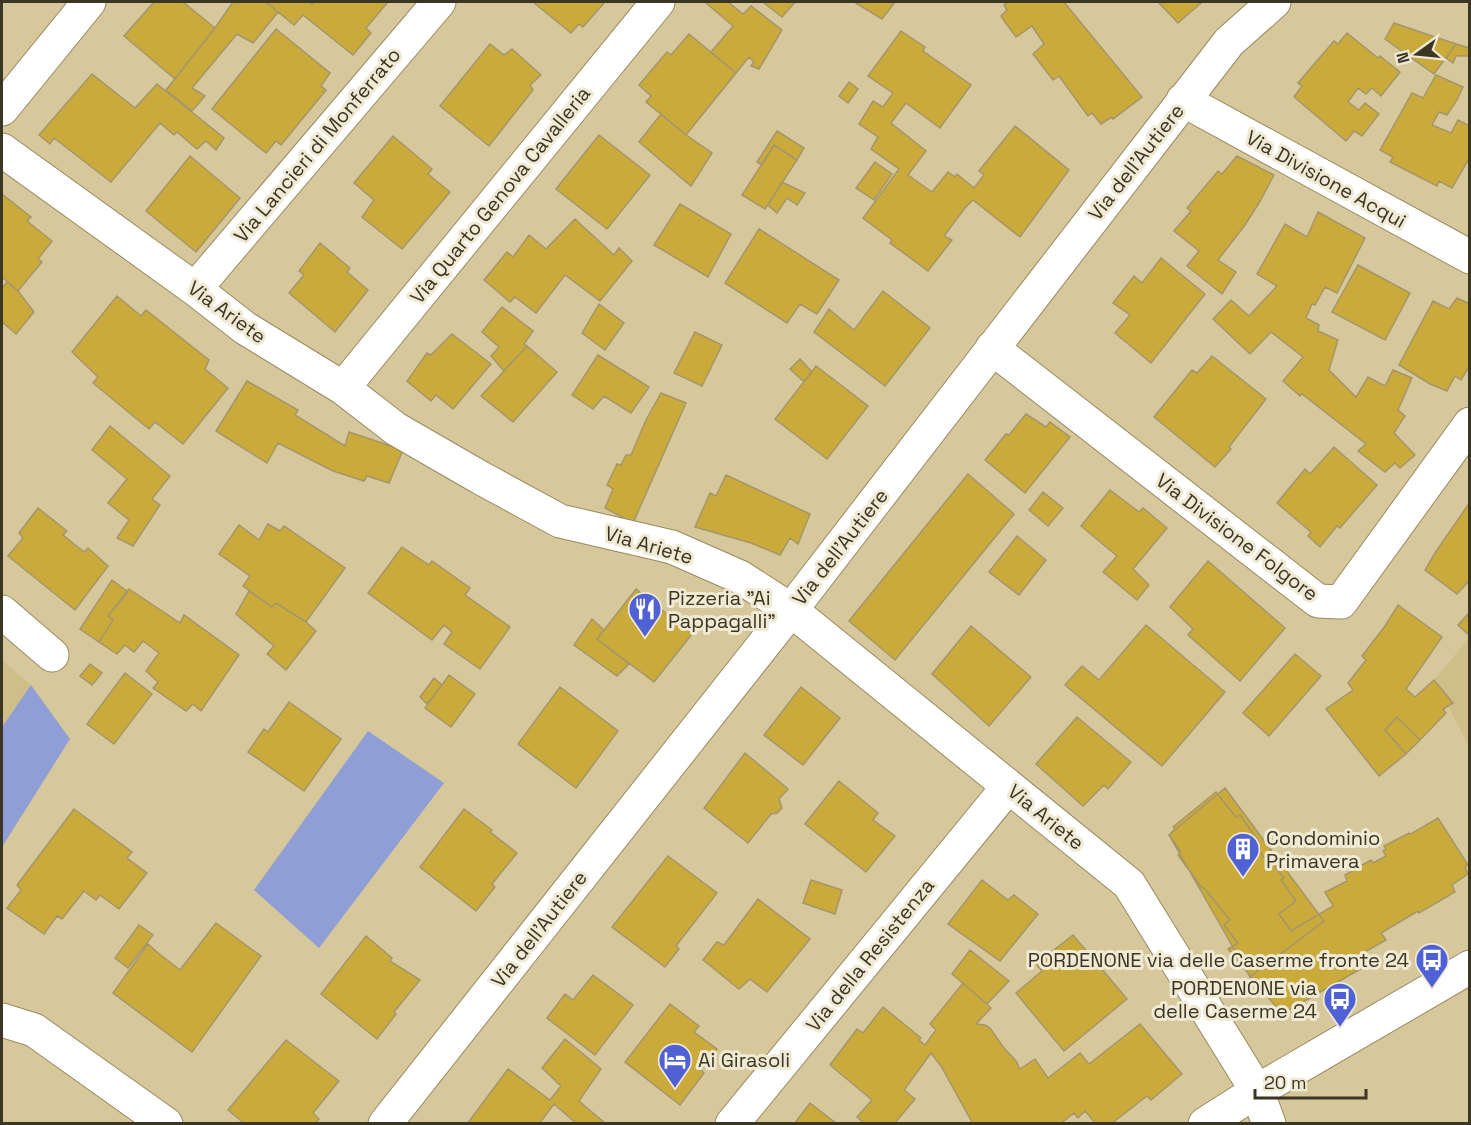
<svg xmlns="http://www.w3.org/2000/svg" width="1471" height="1125" font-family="'Space Grotesk',sans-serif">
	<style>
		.built { fill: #cfbe8a }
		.green { fill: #8f9ed4 }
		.building { fill: #c9aa3b; stroke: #a4966b; stroke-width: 1.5 }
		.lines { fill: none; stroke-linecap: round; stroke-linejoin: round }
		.minor-casing { stroke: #988a60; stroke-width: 35 }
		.minor { stroke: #fff; stroke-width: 33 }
		.labels { text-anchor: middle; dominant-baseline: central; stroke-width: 6; stroke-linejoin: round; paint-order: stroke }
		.street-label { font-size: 20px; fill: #3b3523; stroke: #f0e9d3 }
		.poi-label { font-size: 20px; fill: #3b3523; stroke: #f0e9d3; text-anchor: start }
	</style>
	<rect width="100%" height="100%" fill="#d6c89b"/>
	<path class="built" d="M1469 638V746L1434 680Z
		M2 660 31 685 2 727Z"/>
	<path class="green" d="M31 685 70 739 2 847V727Z
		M368 731 444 783 319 948 254 890Z"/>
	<path class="building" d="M154 2H183L215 28 175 79 124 36Z
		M233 2H266L278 12 253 43 237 34 192 88 205 96 192 111 166 90 215 28Z
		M266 2H309L312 4 314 2H388L366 28 371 33 353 55 303 15 294 25Z
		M533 2H605L583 27 579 24 571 33Z
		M705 2H728L743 14 751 6 782 30 759 69 751 66 754 62 749 57 736 73 711 52 733 26Z
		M763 2H795L782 17Z
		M854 2H895L882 19Z
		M1008 2H1064L1142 97 1113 119 1112 117 1101 124 1092 113 1088 116 1059 76 1053 80 1033 54 1044 44 1032 26 1016 37 1005 22 1001 16 1007 10 1004 5Z
		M1158 2H1199L1201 3 1178 23Z
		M1394 23 1435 37 1456 44 1434 74 1385 39Z
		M276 29 330 73 321 86 326 90 281 145 276 141 266 153 212 109Z
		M901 31 925 47 923 51 971 85 940 128 906 103 891 123 926 151 908 175 932 192 948 172 955 177 957 174 974 188 984 175 979 171 1015 126 1069 170 1020 237 973 200 965 208 944 236 952 240 928 271 890 243 892 240 863 218 899 169 871 149 878 137 859 124 873 101 883 107 893 93 868 76Z
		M1347 33 1378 58 1380 56 1400 72 1381 96 1372 88 1366 94 1358 88 1348 102 1359 110 1365 103 1379 114 1362 136 1354 131 1346 141 1294 97 1302 86 1298 83 1334 41 1338 44Z
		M689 34 736 73 686 135 646 102 651 96 639 85 667 52 671 55Z
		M490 44 504 55 512 49 541 75 530 85 533 90 489 146 440 106Z
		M1456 44 1470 48V56H1456L1453 63 1446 58Z
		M92 74 135 108 157 84 224 138 216 150 206 141 197 149 177 132 174 135 160 123 111 182 54 138 50 144 39 135Z
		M1436 75 1463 87 1457 100 1447 115 1439 112 1432 125 1451 133 1458 120 1470 126V157L1452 188 1439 181 1437 186 1390 162 1393 157 1380 150 1412 93 1423 98Z
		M849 82 858 89 848 103 839 96Z
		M661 114 686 135 712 153 691 186 639 142Z
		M777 131 804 148 797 160 774 145 762 165 757 162Z
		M599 135 650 175 607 229 556 189Z
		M393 136 432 169 428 174 450 192 402 249 362 217 374 200 354 183Z
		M774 145 797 160 765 209 742 195Z
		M190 156 240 198 196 252 146 211Z
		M1237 156 1274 175 1259 203 1245 225 1218 260 1236 272 1222 294 1187 266 1199 251 1174 231 1191 211 1187 208 1218 171 1222 174Z
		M875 162 892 174 874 200 856 188Z
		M782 182 805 193 797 205 787 198 777 213 768 205Z
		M2 194 31 217 27 221 52 241 38 259 42 262 18 291 2 277Z
		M680 204 731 234 708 277 654 245Z
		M1318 212 1365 238 1337 293 1325 287 1315 305 1312 304 1306 318 1319 325 1318 331 1338 340 1329 370 1356 397 1368 377 1385 386 1393 370 1412 378 1398 410 1405 416 1394 433 1415 455 1400 468 1395 463 1385 472 1358 451 1366 444 1302 394 1300 396 1283 381 1303 357 1271 332 1250 354 1213 319 1231 300 1249 316 1277 286 1257 274 1285 224 1307 237Z
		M575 219 614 255 619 248 632 261 600 301 565 275 536 313 515 297 510 302 484 280 507 252 513 257 529 235 546 249Z
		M759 229 839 280 817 314 800 304 787 323 725 283Z
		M320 243 350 268 347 272 368 290 335 332 289 293 304 275 299 271Z
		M1161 258 1205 294 1151 363 1115 333 1130 315 1113 303 1134 276 1142 283Z
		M1358 265 1410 293 1385 340 1332 312Z
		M7 282 18 291 34 312 16 334 2 322V288Z
		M883 291 930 328 885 386 814 332 829 309 854 330Z
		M117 296 141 316 146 310 209 360 205 369 228 388 183 444 155 422 149 429 93 383 98 377 72 352Z
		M1457 298 1470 304V365L1461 380 1455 376 1447 391 1430 384 1399 365 1433 301 1449 309Z
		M599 304 624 323 605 350 582 333Z
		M502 307 533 331 524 344 527 346 504 371 491 356 499 347 482 332Z
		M695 332 722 345 702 386 674 373Z
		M452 334 491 364 453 409 436 395 431 401 407 381 427 353 431 355Z
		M527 346 557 372 513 422 481 396Z
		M598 355 649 387 631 413 604 396 593 409 572 395Z
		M1212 356 1266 399 1229 447 1231 449 1215 467 1154 417 1192 370 1197 373Z
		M800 359 812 372 804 382 790 369Z
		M816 366 868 406 827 459 775 419Z
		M247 381 298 410 295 415 345 446 349 432 403 450 389 483 367 476 364 481 333 471 278 443 267 463 216 431Z
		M661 393 686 403 633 523 605 508 613 489 607 485 617 464 621 465 626 455H631L646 420Z
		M1026 414 1046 427 1050 422 1070 437 1025 493 985 460 1006 434 1009 435Z
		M110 426 170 476 152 499 160 505 133 546 117 538 129 520 108 503 127 479 92 450Z
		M1334 447 1377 485 1340 528 1337 526 1320 547 1308 536 1311 532 1277 503 1305 469 1310 474Z
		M968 474 1014 514 895 660 849 621Z
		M726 475 810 514 798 544 790 538 780 555 751 543 695 527 710 493 716 496Z
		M1110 490 1139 512 1143 508 1167 528 1133 569 1149 585 1137 600 1103 572 1117 556 1081 526Z
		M1043 492 1063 508 1048 526 1029 510Z
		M1470 502V580L1457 594 1425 570 1435 553Z
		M38 508 67 531 63 535 84 552 88 548 108 566 75 610 8 556 23 538 19 533Z
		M268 524 280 531 284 526 345 568 306 622 276 603 272 607 243 586 250 576 219 554 239 525 259 540Z
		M1017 536 1046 560 1019 595 989 572Z
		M402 547 429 565 432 561 470 588 465 595 510 627 480 669 444 644 452 632 444 625 432 640 368 593Z
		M1208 561 1285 628 1240 681 1188 635 1193 629 1170 607Z
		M112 580 128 592 108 616 113 620 99 642 80 629Z
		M129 589 180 623 184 615 239 655 201 711 193 704 186 711 153 688 158 682 146 671 159 653 143 641 134 652 125 645 117 654 99 642 113 620 108 616Z
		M636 589 692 634 654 682 597 639Z
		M249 591 272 607 276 603 306 622 316 631 286 670 267 654 274 646 236 614Z
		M1398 605 1442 637 1406 689 1415 697 1434 680 1453 703 1443 709 1446 713 1420 740 1397 717 1385 730 1406 754 1379 776 1326 709 1353 690 1348 683 1366 660 1362 656 1385 626Z
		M1470 612V636L1458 625Z
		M592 619 604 630 597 639 629 664 617 676 574 645Z
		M1146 625 1225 692 1162 766 1065 685 1082 666 1099 680Z
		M971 626 1031 677 989 726 932 674Z
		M1295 654 1321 676 1269 736 1243 713Z
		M90 664 102 673 92 685 80 676Z
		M125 673 152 694 114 744 87 724Z
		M449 675 475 694 451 727 425 708Z
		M434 678 442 685 427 704 420 697Z
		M560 687 618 731 576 788 518 744Z
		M801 687 840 718 803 765 764 735Z
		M289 702 341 739 304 791 248 752 264 729 268 732Z
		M1077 717 1131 762 1108 789 1104 785 1083 806 1036 764Z
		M1397 717 1420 740 1406 754 1385 730Z
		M745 753 788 789 779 799 782 808 777 813 771 814 748 843 704 808Z
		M839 781 878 813 873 820 895 836 866 872 805 824Z
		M1225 788 1324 921 1250 977 1169 835Z
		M1216 792 1236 817 1240 815 1259 842 1255 845 1263 857 1266 855 1284 878 1281 880 1296 901 1279 914 1291 931 1333 906 1325 892 1347 881 1345 875 1371 860 1373 863 1386 856 1383 851 1386 849 1384 846 1409 833 1411 834 1438 818 1468 865 1465 867 1468 874 1452 885 1455 892 1419 913 1418 911 1381 933 1386 940 1363 953 1371 963 1282 1014 1228 949 1238 943 1224 925 1230 920 1204 888H1202L1178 855 1181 852 1169 835 1175 829 1173 827Z
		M74 809 132 852 127 858 147 873 119 909 100 895 96 900 84 891 62 919 57 916 44 934 7 908 21 890 17 885Z
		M464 809 492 830 490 832 517 853 492 884 495 887 476 911 420 867Z
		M668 856 717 893 676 946 679 949 665 967 612 927Z
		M811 880 842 890 835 914 803 903Z
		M982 880 1008 900 1014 895 1038 914 1000 961 948 924Z
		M758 899 810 939 767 992 750 979 739 989 703 960 717 942 724 945Z
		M216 923 261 956 192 1052 113 993 148 944 157 952 180 970Z
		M139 925 153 935 128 968 115 958Z
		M1073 935 1127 999 1064 1051 1016 993 1042 971 1036 964Z
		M366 936 392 958 390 961 420 980 394 1012 396 1014 377 1039 321 994Z
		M970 950 1009 981 987 1004 952 974Z
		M593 975 633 1005 595 1055 547 1018 565 994 573 1000Z
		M963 983 991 1008 976 1024 985 1025 990 1028 1004 1048 1016 1061 1020 1069 1035 1059 1048 1078 1080 1053 1089 1064 1140 1024 1182 1074 1151 1100 1147 1096 1111 1124H1096L1085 1111 1078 1118 1074 1113 1060 1124H973L941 1066 931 1053 904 1090 915 1099 894 1124H865L857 1117 872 1100 830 1065 857 1029 863 1033 883 1007 921 1038 919 1040 925 1045 936 1030 930 1024Z
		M670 1004 699 1026 694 1032 717 1049 701 1070 704 1073 680 1105 625 1062Z
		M565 1039 601 1069 579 1101 606 1124H577L554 1104 539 1124H467L508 1069 550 1100 561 1086 542 1068Z
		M286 1040 339 1081 313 1113 319 1119 315 1124H245L228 1110Z
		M810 1103 837 1124H794Z"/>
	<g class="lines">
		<g class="minor-casing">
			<path id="minor" d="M1183 100 1470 257
				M2 109 89 2
				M2 150 195 289 245 328 343 388 396 429 481 478 560 521 672 547 740 577 791 610 1129 884 1257 1091 1269 1124
				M195 289 439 2
				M992 348 1318 601 1341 602 1470 424
				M343 388 658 2
				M2 612 52 655
				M2 1020 34 1030 166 1124
				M385 1124 791 610 1229 42 1274 2
				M732 1124 1008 787
				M1205 1124 1257 1091 1470 967"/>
		</g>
		<use href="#minor" class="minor"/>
	</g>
	<defs>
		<g id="restaurant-pin" transform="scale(1.725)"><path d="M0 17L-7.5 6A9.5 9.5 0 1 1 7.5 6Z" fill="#5061d6" stroke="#f0e9d3"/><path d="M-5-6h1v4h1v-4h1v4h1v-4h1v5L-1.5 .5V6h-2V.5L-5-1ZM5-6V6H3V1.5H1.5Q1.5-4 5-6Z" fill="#fff"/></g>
		<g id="building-pin" transform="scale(1.725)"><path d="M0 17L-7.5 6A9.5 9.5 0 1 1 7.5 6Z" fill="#5061d6" stroke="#f0e9d3"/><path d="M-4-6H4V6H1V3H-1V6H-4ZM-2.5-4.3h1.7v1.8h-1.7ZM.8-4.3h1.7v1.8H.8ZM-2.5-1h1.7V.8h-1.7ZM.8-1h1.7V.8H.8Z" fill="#fff"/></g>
		<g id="bus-pin" transform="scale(1.725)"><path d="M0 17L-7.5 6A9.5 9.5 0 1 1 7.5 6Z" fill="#5061d6" stroke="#f0e9d3"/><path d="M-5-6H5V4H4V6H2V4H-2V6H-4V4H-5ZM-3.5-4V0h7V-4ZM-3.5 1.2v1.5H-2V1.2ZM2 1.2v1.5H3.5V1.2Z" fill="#fff"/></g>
		<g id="hotel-pin" transform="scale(1.725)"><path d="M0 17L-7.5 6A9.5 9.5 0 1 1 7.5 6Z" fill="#5061d6" stroke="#f0e9d3"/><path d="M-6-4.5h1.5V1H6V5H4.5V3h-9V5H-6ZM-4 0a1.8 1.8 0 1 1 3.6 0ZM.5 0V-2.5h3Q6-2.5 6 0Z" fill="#fff"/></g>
	</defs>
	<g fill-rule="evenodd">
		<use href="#restaurant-pin" x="645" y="609"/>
		<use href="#building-pin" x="1243" y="849"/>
		<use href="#bus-pin" x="1432" y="960"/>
		<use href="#bus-pin" x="1340" y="999"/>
		<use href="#hotel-pin" x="675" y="1060"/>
	</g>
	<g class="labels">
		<g class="street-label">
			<text transform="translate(317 145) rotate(-50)">Via Lancieri di Monferrato</text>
			<text transform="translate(1136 162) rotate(-52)">Via dell'Autiere</text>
			<text transform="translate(1326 179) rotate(29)">Via Divisione Acqui</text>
			<text transform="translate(500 195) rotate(-51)">Via Quarto Genova Cavalleria</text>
			<text transform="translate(227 312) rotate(36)">Via Ariete</text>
			<text transform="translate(1237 537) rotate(37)">Via Divisione Folgore</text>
			<text transform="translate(649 545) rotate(16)">Via Ariete</text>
			<text transform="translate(840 547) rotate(-52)">Via dell'Autiere</text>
			<text transform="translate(1046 817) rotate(39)">Via Ariete</text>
			<text transform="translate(539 929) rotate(-52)">Via dell'Autiere</text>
			<text transform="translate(870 955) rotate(-51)">Via della Resistenza</text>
		</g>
		<g class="poi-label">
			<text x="668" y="598">Pizzeria "Ai<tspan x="668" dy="23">Pappagalli"</tspan></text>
			<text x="1266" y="838">Condominio<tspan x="1266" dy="23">Primavera</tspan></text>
			<text x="1409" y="960" text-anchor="end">PORDENONE via delle Caserme fronte 24</text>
			<text x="1317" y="988" text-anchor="end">PORDENONE via<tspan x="1317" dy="23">delle Caserme 24</tspan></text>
			<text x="698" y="1060">Ai Girasoli</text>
		</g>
	</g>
	<rect width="1471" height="1125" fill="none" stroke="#3b3523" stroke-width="6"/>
	<g transform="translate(1417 54) rotate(255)" stroke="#f0e9d3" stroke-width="4.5" paint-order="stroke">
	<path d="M0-4.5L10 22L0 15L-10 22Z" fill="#3b3523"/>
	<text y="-9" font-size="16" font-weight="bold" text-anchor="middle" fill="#3b3523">N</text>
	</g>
	<path d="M1255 1089v9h111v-9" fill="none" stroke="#3b3523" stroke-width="3"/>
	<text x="1264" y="1089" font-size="18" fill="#3b3523" stroke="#f0e9d3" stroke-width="4.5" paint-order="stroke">20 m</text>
</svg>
